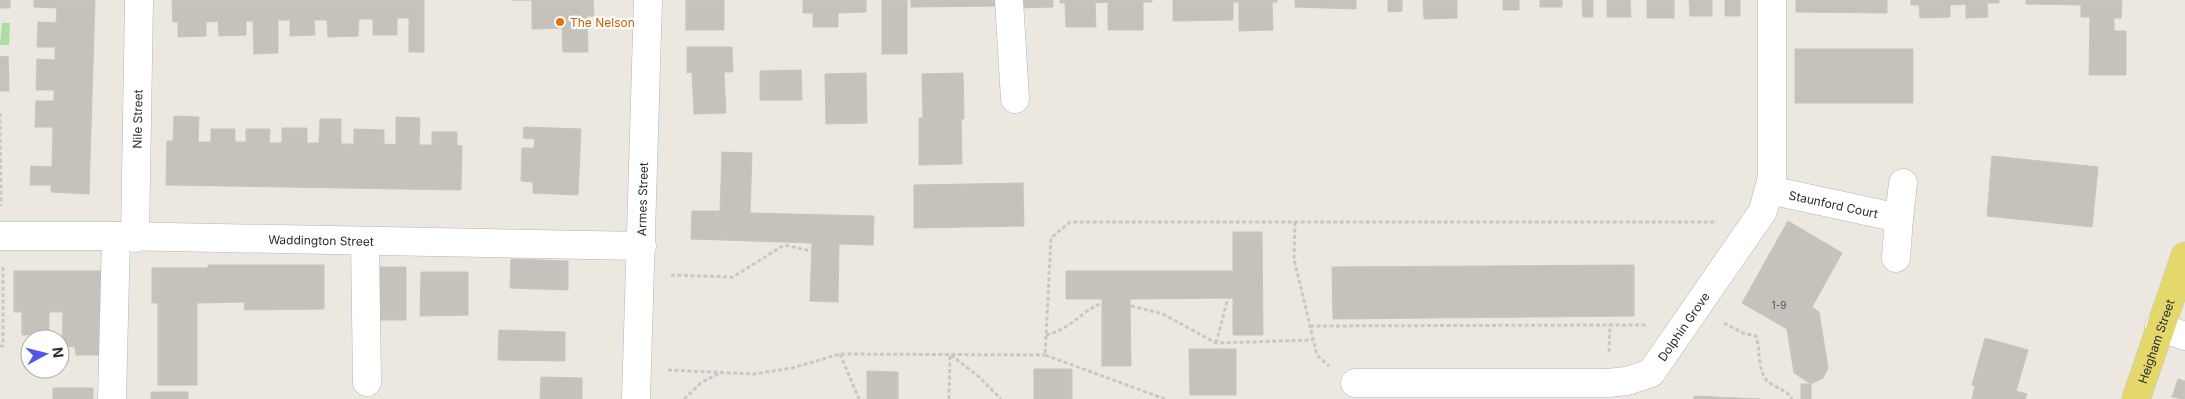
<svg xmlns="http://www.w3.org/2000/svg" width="2185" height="399" font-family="Inter,sans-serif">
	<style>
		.green { fill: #aedda2 }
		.building { fill: #c5c2bb; stroke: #c7c4b9 }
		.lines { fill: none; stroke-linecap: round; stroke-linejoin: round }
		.minor-casing { stroke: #b3b4be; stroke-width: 29 }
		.major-casing { stroke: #c8c8c8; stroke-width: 29 }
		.path { stroke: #c8c8c8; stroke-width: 3; stroke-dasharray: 4 2.5; stroke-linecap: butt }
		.minor { stroke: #fff; stroke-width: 28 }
		.major { stroke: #e4d86d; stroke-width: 28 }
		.food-dot { fill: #e8710a; stroke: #fff; stroke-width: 2 }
		.labels { text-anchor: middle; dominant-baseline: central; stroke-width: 4.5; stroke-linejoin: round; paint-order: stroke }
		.number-label { font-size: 10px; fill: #525250 }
		.food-label { font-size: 12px; fill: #c56008; stroke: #fff; text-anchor: start }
		.street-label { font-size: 12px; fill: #2c2c2c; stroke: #fff }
	</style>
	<rect width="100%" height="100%" fill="#ece8e0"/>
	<path class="green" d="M2 23H10L9 45H0Z"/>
	<path class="building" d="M0 0H10V8H0Z
		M34 0H95L89 194 51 192V185H30L31 166 52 167 53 127H35L36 101H54V90H36L37 59 55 60V47H37L38 22 56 23 57 8 34 7Z
		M172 0H424V52H409V18H397V35H373V19H359L358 36 328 37 327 20H314L315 35 290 36V20H278V53L254 54 253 21H246V35L219 36 218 21 206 22V36L178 37V22H173Z
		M512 0H593L594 16H587L588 52H563L562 28 532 29V0Z
		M686 0H724V30H686Z
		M803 0H866V12L838 13V27H813V13H803Z
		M882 0H907V54H882Z
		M911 0H1002V6L911 7Z
		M1017 0H1053V7L1017 8Z
		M1060 0H1152V2H1143V30H1108V2L1095 3 1096 27H1066L1065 3H1060Z
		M1173 0H1277V2H1272L1273 30 1239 31V2H1233V20L1173 21Z
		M1295 0H1356V9L1295 7Z
		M1388 0H1402V11L1388 12Z
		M1423 0H1457V18L1424 19Z
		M1503 0H1519V10H1503Z
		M1540 0H1562V7H1540Z
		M1582 0H1593V17H1583Z
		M1607 0H1630L1631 17H1607Z
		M1647 0H1674V18H1647Z
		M1689 0H1712V16H1690Z
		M1725 0H1740V16H1725Z
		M1796 0H1887V13L1796 12Z
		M1911 0H1999V3H1987L1988 17 1966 18V4L1950 5V17L1920 18 1919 5H1911Z
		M2026 0H2122L2121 18H2114V31H2126V75H2089L2090 17H2081V5L2026 4Z
		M687 47H732L733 72H724L726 113 694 114 692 72 687 73Z
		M1795 49H1913V103H1795Z
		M8 56 9 91H0V57Z
		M801 70 802 100H760V71Z
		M866 73 867 123 826 124 825 74Z
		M963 73 964 119H961L962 164 919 165V118H923L922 74Z
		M174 116 199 117 198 142H211V129H235V142H246V129H270L269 143H282V128H307V143H319L320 119H341V144H354V129L384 130V144L396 145V117L420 118 419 145H432V132H457V145L462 146 461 190 166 185 167 141H173Z
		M524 127 581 129 578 195 533 193V182L521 181 522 148H534L535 139 523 138Z
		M722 152 752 153 750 213 874 216 873 245 839 244 838 302 810 301 812 243 691 239 692 211H720Z
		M1992 156 2098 167 2092 227 1987 216Z
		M1023 183 1024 226 914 228V185Z
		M1788 221 1842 253 1812 307 1819 312 1828 368 1823 378 1811 384 1794 373 1787 329 1742 303Z
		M1233 232H1262L1263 335H1233V298L1130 299 1131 366H1102V299H1066V271H1233Z
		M511 259 568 261V290L510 288Z
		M208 265H324V309L244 310 245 302 197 303V385H158V303H152V268H208Z
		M1634 265V316L1333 319 1332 267Z
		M366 267H406V320H366Z
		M14 271H102V355H76L75 347 62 346 63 312H49V335H22V312H14Z
		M421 272H468V315L420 316Z
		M499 330 565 332V361L498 360Z
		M1985 338 2028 350 2016 391 2027 394 2025 399H1972L1975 386 1972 385Z
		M1189 349H1236V395H1190Z
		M1034 369H1072V399H1034Z
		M867 371 898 372V399H867Z
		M541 377 582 378V399H540Z
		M2178 379 2185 381V399L2172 397Z
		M1801 384H1811V399H1801Z
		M53 388H93V399H53Z
		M151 392H188V399H151Z
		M1694 396 1760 399H1694Z"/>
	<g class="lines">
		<g class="minor-casing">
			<g id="minor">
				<path d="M1009 0 1015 99"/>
				<path id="s1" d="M1769 190 1899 218 1896 258"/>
				<path d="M1899 218 1903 183"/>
				<path id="s2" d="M0 236H116L642 246"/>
				<path id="s3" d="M135 238 139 0"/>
				<path d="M365 242 367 382"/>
				<path d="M2159 327 2185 336"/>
				<path id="s4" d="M1355 383H1608L1627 381 1651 373 1763 211 1772 177V0"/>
				<path d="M112 399 116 236"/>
				<path id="s5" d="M636 399 648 0"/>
			</g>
		</g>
		<g class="major-casing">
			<g id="major">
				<path id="s6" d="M2136 399 2185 256"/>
			</g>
		</g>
		<path class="path" d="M0 113 1 206
			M1295 222 1294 259 1317 355 1329 366
			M671 275 733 277 784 245 812 251
			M1131 306 1163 314 1216 343 1314 340
			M1724 323 1743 333 1756 336C1760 348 1758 363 1763 374 1768 388 1787 388 1792 399
			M1310 326 1610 325
			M1046 335C1071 329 1080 312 1102 303
			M1216 343 1228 298
			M0 346H3V267
			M1609 352 1610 325H1647
			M840 354 859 399
			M951 355 978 376 1001 399
			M668 370 754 374 792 368 840 354 1045 355
			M684 399 702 382 720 373
			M949 399 950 355
			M1165 399 1045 355 1051 238 1070 222H1717"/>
		<use href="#minor" class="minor"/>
		<use href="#major" class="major"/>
	</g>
	<circle class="food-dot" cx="560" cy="22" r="5"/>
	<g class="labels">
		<g class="number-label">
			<text x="1779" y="305">1-9</text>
		</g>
		<g class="food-label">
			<text x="570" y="22">The Nelson</text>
		</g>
		<g class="street-label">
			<text stroke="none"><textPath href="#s3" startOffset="119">Nile Street</textPath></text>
			<text stroke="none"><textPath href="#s5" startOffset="200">Armes Street</textPath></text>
			<text stroke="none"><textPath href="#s1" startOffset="66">Staunford Court</textPath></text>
			<text stroke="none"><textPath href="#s2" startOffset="321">Waddington Street</textPath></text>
			<text stroke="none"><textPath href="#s4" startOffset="354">Dolphin Grove</textPath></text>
			<text stroke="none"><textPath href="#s6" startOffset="61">Heigham Street</textPath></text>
		</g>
	</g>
	<g transform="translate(45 354) rotate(83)"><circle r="24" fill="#ffffff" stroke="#ababab"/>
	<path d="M0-4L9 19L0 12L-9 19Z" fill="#5058e9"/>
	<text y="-8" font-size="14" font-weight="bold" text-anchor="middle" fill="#2c2c2c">N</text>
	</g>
</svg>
